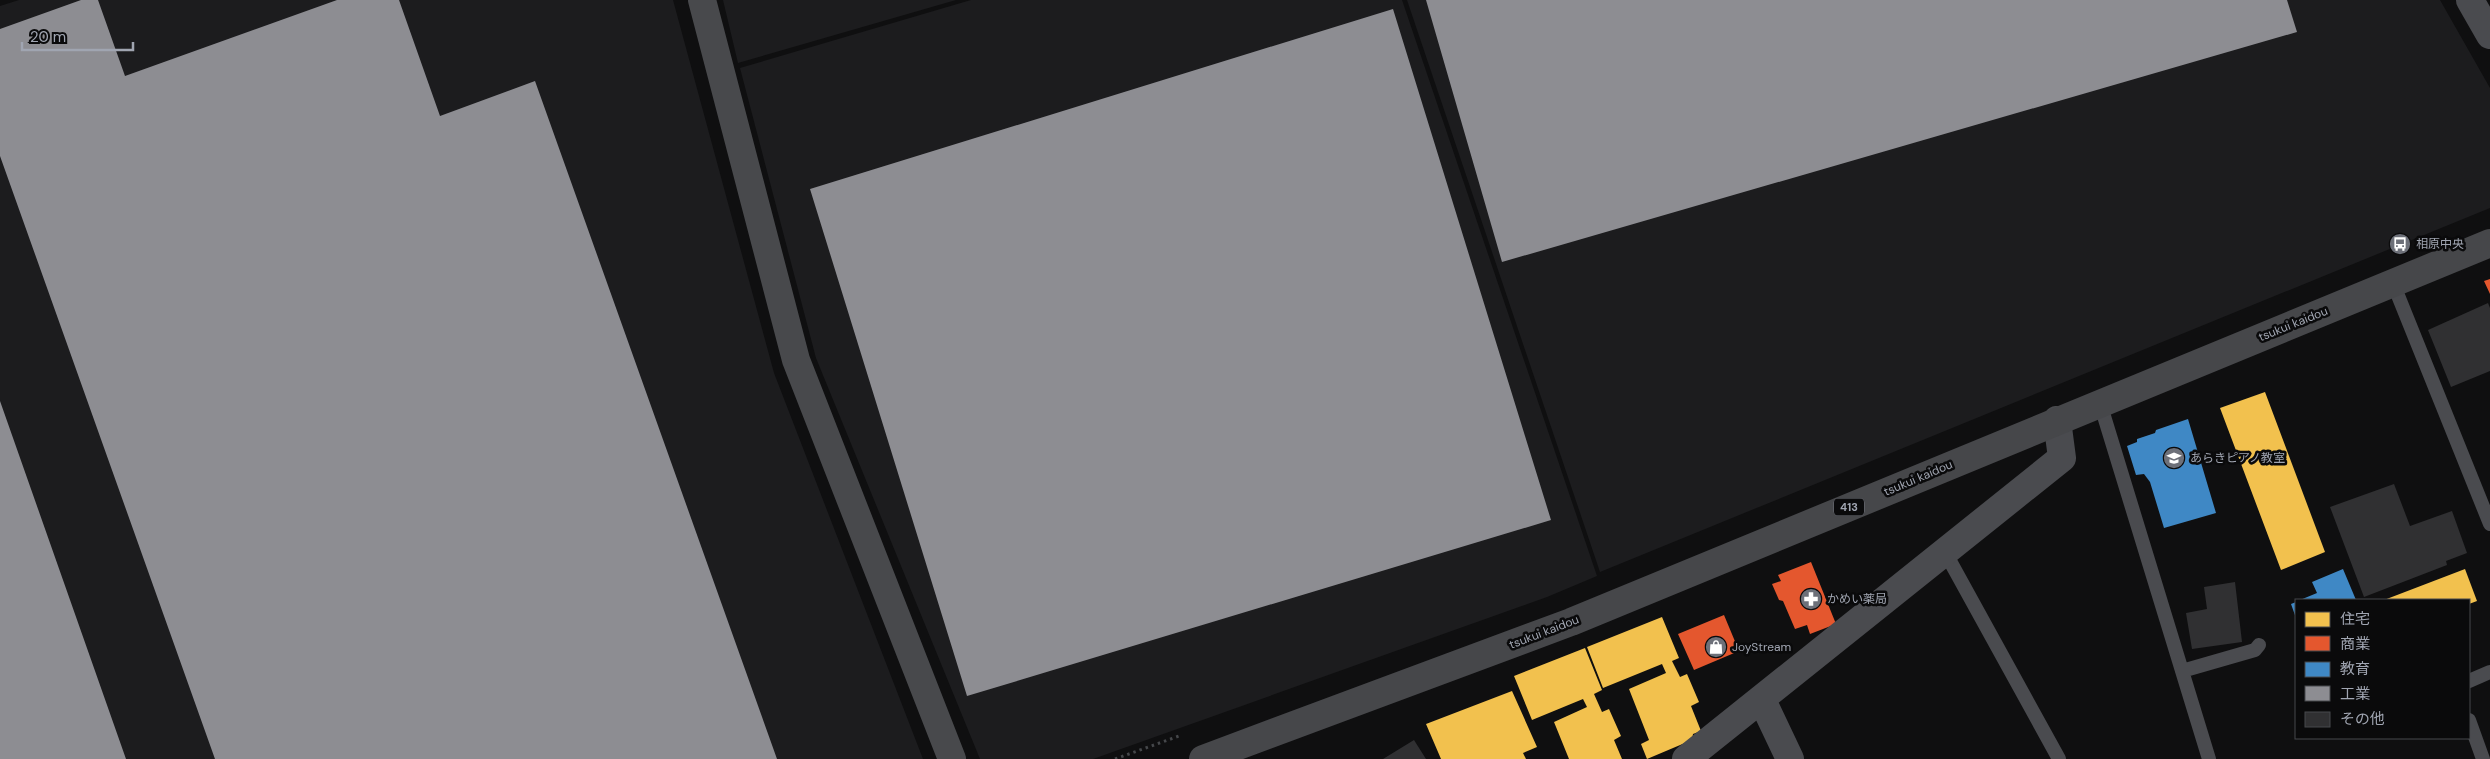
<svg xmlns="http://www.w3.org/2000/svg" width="2490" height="759" font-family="'DM Sans','Noto Sans JP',sans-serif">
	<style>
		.built { fill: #1c1c1e }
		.homes { fill: #f2c14e }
		.shops { fill: #e4572e }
		.schools { fill: #3f88c5 }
		.industry { fill: #8d8d92 }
		.building { fill: #303032 }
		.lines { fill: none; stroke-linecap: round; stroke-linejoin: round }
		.path { stroke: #45474a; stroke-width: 3; stroke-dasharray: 2.5 4; stroke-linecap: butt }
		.lane { stroke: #4a4b4f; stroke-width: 14 }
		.street { stroke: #4a4b4f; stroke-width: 28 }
		.secondary { stroke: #48494c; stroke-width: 28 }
		.highway { stroke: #46474a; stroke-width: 28 }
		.labels { text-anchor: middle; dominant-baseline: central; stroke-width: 5; stroke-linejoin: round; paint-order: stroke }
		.shield { fill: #0a0a0b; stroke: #73767f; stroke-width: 1 }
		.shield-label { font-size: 11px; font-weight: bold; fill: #a0a5b1 }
		.poi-label { font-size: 12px; fill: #a0a5b1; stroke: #0a0a0b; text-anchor: start }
		.street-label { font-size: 12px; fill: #a0a5b1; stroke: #0a0a0b }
	</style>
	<rect width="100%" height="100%" fill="#0f0f10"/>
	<path class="built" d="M19 0H673L774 373 923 759H0V6Z
		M723 0H956L738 63Z
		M971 0H1402L1597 576 1547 597 1093 759H980L816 358 740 68Z
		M1407 0H2440L2490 88V208L1600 572Z"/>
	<path class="homes" d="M2265 392 2325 552 2281 570 2220 408Z
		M2465 569 2477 601 2469 604V600H2384Z
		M1662 617 1679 658 1672 661 1680 677 1687 674 1699 702 1691 706 1701 731 1693 734 1692 740 1647 759 1641 744 1649 740 1629 689 1666 673 1662 664 1603 688 1587 647Z
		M1585 648 1602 690 1594 694 1602 712 1609 709 1621 736 1614 740 1622 759H1569L1554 722 1587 707 1583 699 1532 720 1514 676Z
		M1512 691 1537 747 1523 753 1526 759H1441L1426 724Z"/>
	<path class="shops" d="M2490 279V294L2484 281Z
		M1811 562 1836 624 1810 634 1807 625 1795 629 1783 601 1779 600 1772 584 1781 581 1778 575Z
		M1724 615 1739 651 1694 670 1678 634Z"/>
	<path class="schools" d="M2188 419 2216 513 2164 528 2150 482 2144 474 2136 475 2127 446 2137 442V439L2155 433 2156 430Z
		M2343 569 2356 600H2300L2317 593 2312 582Z
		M2296 602V618L2291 604Z"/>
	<path class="industry" d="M81 0H98L125 76 337 0H399L440 116 535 81 777 759H215L0 156V29Z
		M1426 0H2287L2297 32 1502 262Z
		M1393 9 1551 520 967 696 810 189Z
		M0 401 126 759H0Z"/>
	<path class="building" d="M2488 303 2490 308V371L2451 387 2428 330Z
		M2394 484 2410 526 2452 511 2467 553 2446 561 2447 565 2364 597 2330 507Z
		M2235 582 2242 642 2192 649 2186 613 2207 609 2204 587Z
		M1414 740 1426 759H1383Z"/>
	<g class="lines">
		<path class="path" d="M1115 759 1179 736"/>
		<path class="lane" d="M2393 283 2490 524
			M2100 403 2209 759
			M1945 552 2059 759
			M2182 671 2255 650 2259 645
			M2469 681 2490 672
			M2469 720 2483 759"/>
		<path class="street" d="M2470 0 2490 35
			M1762 700 1790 759
			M1686 759 2062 458 2057 420"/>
		<path class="secondary" d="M702 0 796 360 952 759"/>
		<path class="highway" d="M1203 759 1571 622 2490 243"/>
	</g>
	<defs>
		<g id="bus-disc" transform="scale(1.125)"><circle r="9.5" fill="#6d7079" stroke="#0a0a0b"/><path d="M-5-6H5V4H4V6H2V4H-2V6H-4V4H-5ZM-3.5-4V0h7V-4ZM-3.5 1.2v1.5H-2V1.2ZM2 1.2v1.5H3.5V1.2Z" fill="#fff"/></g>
		<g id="university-disc" transform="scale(1.125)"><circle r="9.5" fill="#6d7079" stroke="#0a0a0b"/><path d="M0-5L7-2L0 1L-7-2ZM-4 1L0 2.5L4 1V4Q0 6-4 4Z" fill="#fff"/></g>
		<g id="pharmacy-disc" transform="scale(1.125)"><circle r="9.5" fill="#6d7079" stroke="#0a0a0b"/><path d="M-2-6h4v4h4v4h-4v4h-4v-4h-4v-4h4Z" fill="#fff"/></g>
		<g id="shop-disc" transform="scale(1.125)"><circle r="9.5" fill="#6d7079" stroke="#0a0a0b"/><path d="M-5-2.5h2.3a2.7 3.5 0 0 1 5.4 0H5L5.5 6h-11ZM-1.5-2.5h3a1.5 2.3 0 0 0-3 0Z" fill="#fff"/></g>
	</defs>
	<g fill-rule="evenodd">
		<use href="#bus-disc" x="2400" y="244"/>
		<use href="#university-disc" x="2174" y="458"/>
		<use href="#pharmacy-disc" x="1811" y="599"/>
		<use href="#shop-disc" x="1716" y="647"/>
	</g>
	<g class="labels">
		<rect class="shield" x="1834" y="498.5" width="30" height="17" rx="4"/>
		<g class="shield-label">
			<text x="1849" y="507">413</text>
		</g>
		<g class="poi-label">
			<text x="2416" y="244">相原中央</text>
			<text x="2190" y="458">あらきピアノ教室</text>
			<text x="1827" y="599">かめい薬局</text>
			<text x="1732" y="647">JoyStream</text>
		</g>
		<g class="street-label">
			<text transform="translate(2293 324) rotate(-22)">tsukui kaidou</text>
			<text transform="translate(1918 478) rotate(-23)">tsukui kaidou</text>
			<text transform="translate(1544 632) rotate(-21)">tsukui kaidou</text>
		</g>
	</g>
	<rect x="2295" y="599" width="175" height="140" fill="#0a0a0b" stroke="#46484d"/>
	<rect x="2305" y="612" width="25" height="15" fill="#f2c14e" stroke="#46484d"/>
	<text x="2340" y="624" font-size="15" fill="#a0a5b1">住宅</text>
	<rect x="2305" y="636" width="25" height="15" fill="#e4572e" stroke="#46484d"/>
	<text x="2340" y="649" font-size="15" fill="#a0a5b1">商業</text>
	<rect x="2305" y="662" width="25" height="15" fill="#3f88c5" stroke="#46484d"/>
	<text x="2340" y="674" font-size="15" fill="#a0a5b1">教育</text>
	<rect x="2305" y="686" width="25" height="15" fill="#8d8d92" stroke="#46484d"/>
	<text x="2340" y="699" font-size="15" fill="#a0a5b1">工業</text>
	<rect x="2305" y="712" width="25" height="15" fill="#303032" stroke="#46484d"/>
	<text x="2340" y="724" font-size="15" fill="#a0a5b1">その他</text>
	<path d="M22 42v8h111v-8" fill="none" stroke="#a0a5b1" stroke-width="2.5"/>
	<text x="30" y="42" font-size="15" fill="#a0a5b1" stroke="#0a0a0b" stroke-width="4" paint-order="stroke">20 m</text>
</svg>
